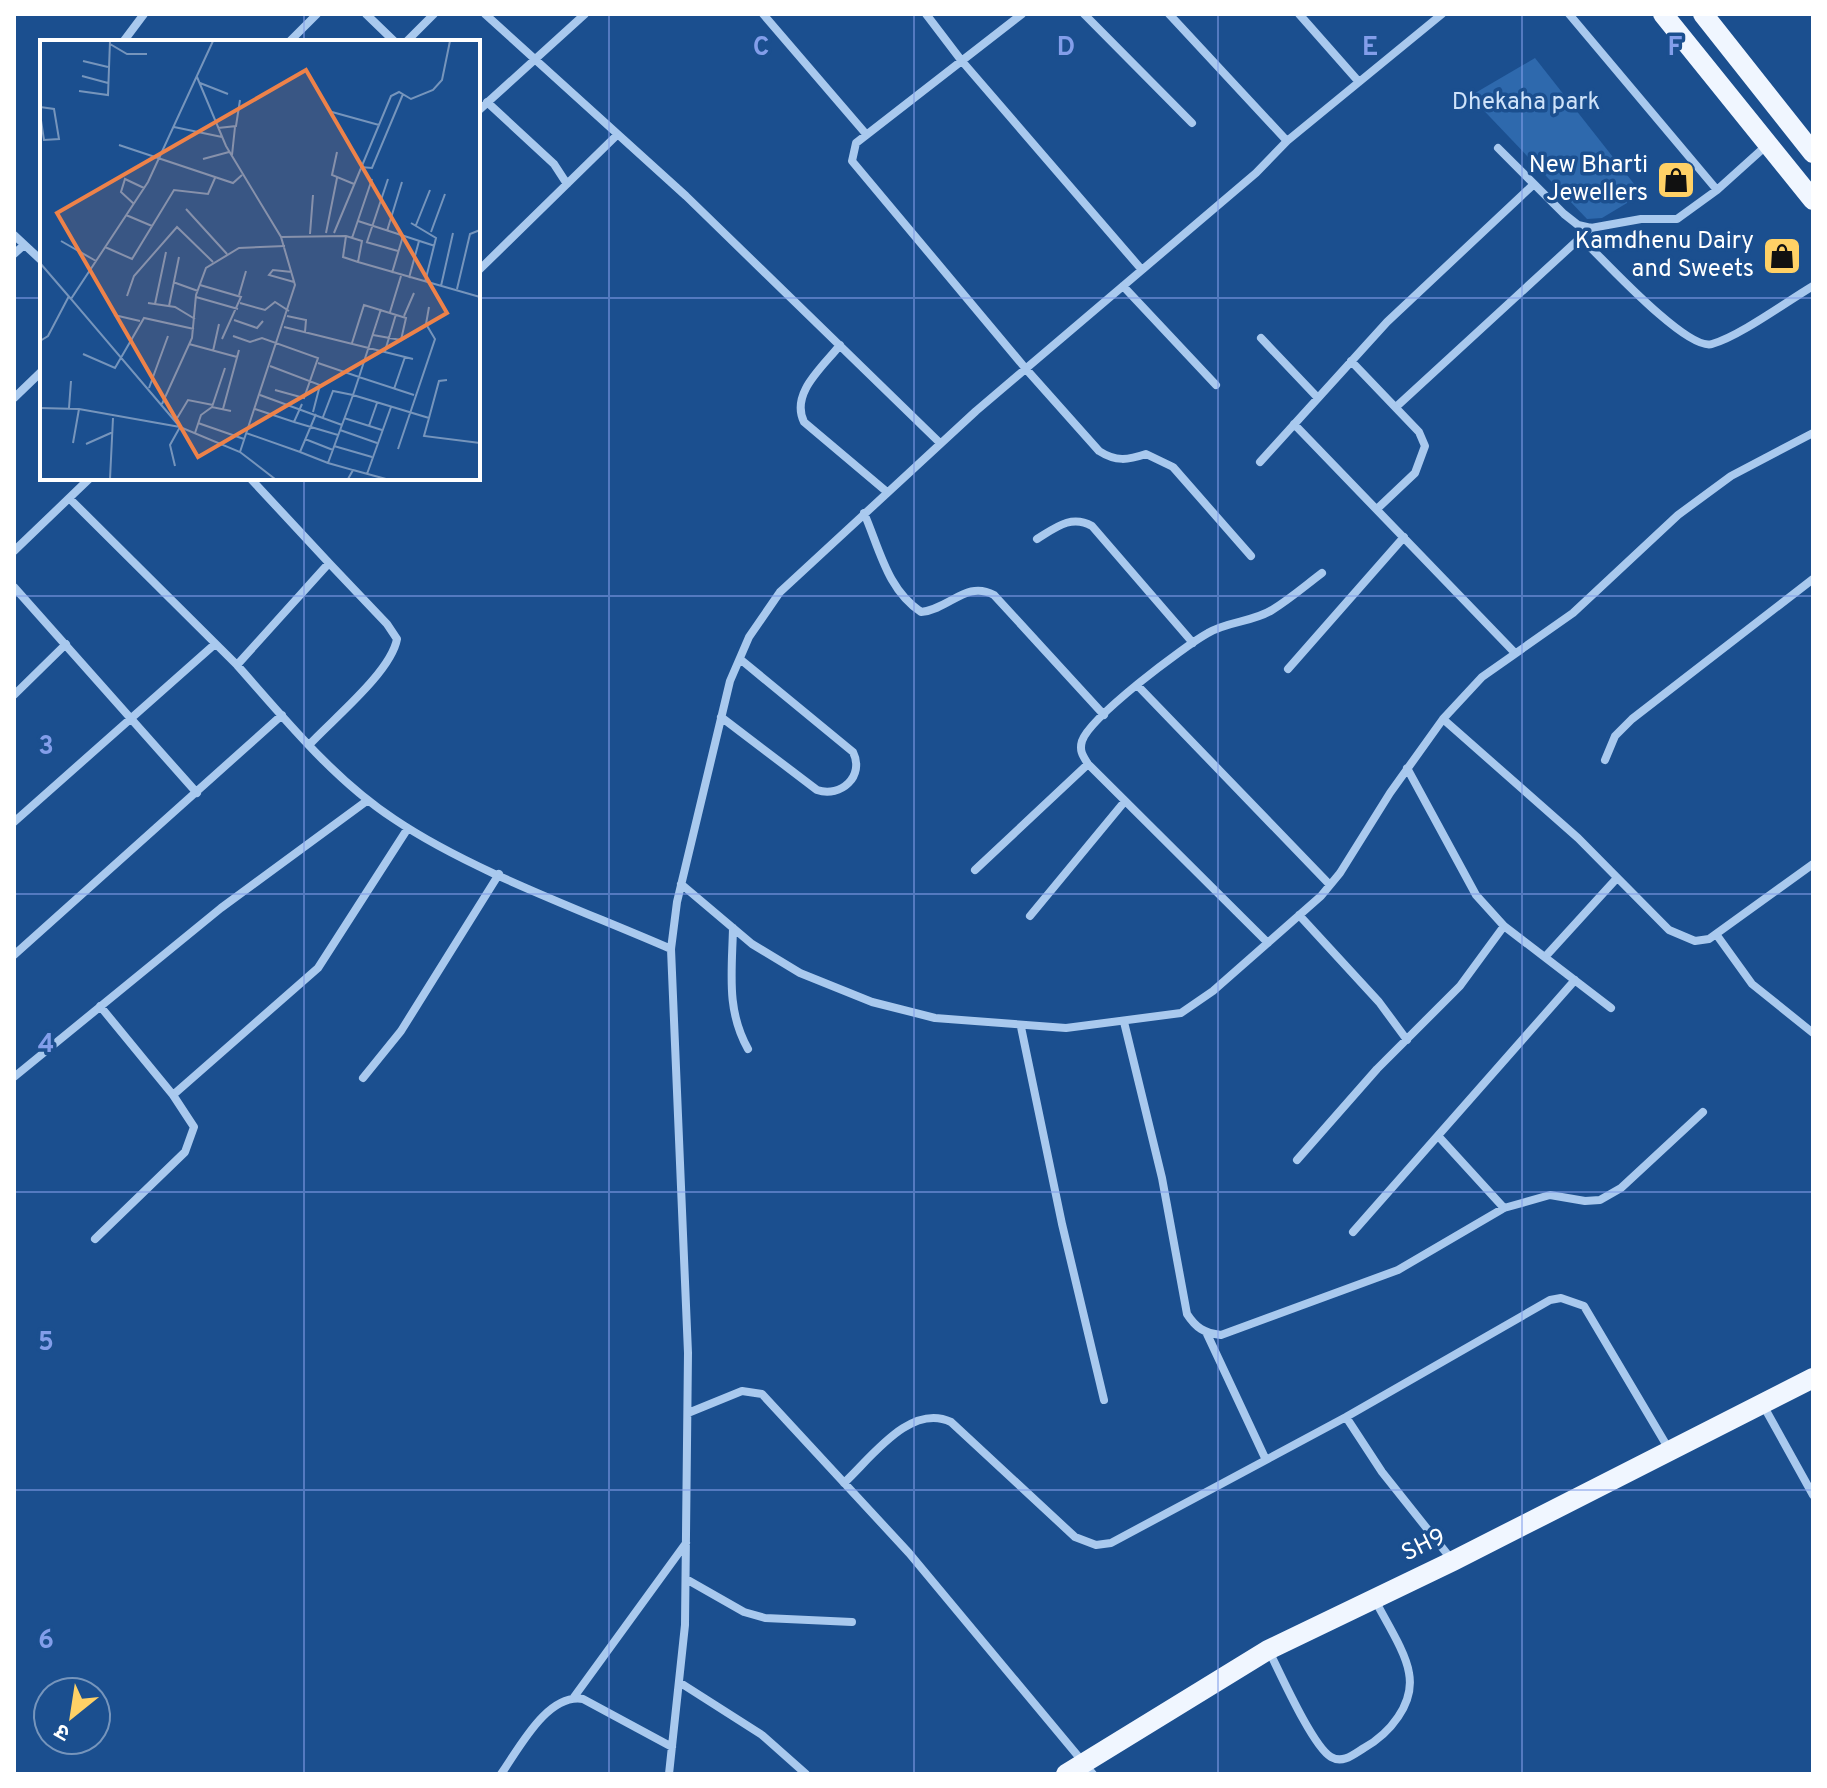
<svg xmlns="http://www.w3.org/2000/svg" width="1827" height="1788" font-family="Overpass,'Noto Sans Devanagari',sans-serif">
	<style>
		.park { fill: #2e69ad }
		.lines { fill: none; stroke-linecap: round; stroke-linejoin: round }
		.street { stroke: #a9c9ee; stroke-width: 8 }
		.primary { stroke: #f0f6ff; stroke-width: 20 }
		.grid { fill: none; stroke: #839eea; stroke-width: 2; stroke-opacity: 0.55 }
		.labels { text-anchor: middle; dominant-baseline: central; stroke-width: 7; stroke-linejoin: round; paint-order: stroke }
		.park-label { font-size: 24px; fill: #cfe3fa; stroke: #1b4f8f }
		.poi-label { font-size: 24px; fill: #fff; stroke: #1b4f8f; text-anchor: end }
		.street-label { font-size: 24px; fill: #fff; stroke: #1b4f8f }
		.inset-road { fill: none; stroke: #7695bc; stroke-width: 2 }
		.view { fill: #ee8249; fill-opacity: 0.15; stroke: #ee8249; stroke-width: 4 }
		.inset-edge { fill: none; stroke: #fff; stroke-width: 4 }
		.grid-label { font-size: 26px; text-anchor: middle; font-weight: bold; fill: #839eea; stroke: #1b4f8f; stroke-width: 7; stroke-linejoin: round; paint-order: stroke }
	</style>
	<rect width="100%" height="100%" fill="#1b4f8f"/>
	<path class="park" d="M1535 58 1642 194 1602 218 1587 219 1470 96Z"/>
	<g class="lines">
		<path class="street" d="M366 14 395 42
			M485 14 686 196 940 443
			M763 14 866 134
			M926 14 961 60 1142 270
			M1022 14 856 143 852 161 1026 369 1099 451C1116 462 1128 460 1146 454L1173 467 1251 556
			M1084 14 1192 123
			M1169 14 1287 141
			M1299 14 1359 82
			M1569 14 1717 190
			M123 42 144 14
			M289 42 317 14
			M406 42 434 14
			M487 102 554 164 567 184
			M478 111 585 14
			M1498 148 1564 214 1578 225 1591 228 1641 219H1677L1717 190 1767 145
			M14 235 42 261
			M1581 238C1602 258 1687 352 1712 344 1740 336 1786 302 1813 286
			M14 254 24 245
			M478 271 617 135
			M1123 286 1216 385
			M1261 338 1318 398
			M840 345C823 367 790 393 804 422L887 492
			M1351 361 1419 432 1425 446 1415 473 1377 509
			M14 398 42 371
			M1396 407 1591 228
			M1294 424 1515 653
			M1260 462 1387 322 1534 184
			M250 478 329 563 237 665C285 719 333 779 394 819 471 871 584 911 671 949
			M69 498 237 665
			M864 513C880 550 887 589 921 612 950 609 966 580 994 595L1104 715
			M1037 539C1055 528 1071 514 1092 526L1193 643
			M14 551 90 478
			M14 587 197 793
			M1288 669 1404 537
			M1138 686 1330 885
			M14 695 66 644
			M721 717 817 790C841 798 865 776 853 752L740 659
			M1443 719 1578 838 1669 930 1695 941 1709 939 1813 864
			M309 745C333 719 391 672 397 639L387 624 329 563
			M1605 760 1615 736 1632 719 1813 579
			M1407 768 1476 895 1504 926 1611 1008
			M14 822 215 644
			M975 870 1088 764
			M681 884 752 944 800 973 872 1002 935 1018 1066 1028 1181 1013 1213 991 1321 896 1340 873 1390 793 1443 719 1482 677 1573 613 1678 515 1731 476 1813 433
			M1299 915 1379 1002 1407 1040
			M1030 916 1125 801
			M733 928C732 972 726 1010 748 1049
			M1716 934 1752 984 1813 1033
			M1268 943 1088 764C1083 756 1079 751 1082 741 1090 717 1183 647 1208 633 1228 621 1253 622 1272 610 1290 599 1306 585 1322 573
			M14 955 282 715
			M1545 957 1617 878
			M1124 1022 1162 1178 1187 1314C1196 1328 1204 1333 1221 1335L1398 1270 1504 1208 1550 1195 1585 1201 1600 1200 1621 1188 1703 1112
			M1021 1027 1062 1224 1104 1400
			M14 1077 221 908 368 800
			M363 1078 401 1031 499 874
			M173 1095 318 968 408 828
			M1440 1138 1504 1208
			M1297 1160 1377 1069 1460 986 1504 926
			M1353 1232 1575 980
			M95 1239 185 1152 194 1127 173 1095 100 1006
			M1207 1334 1266 1460
			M1763 1405 1813 1495
			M688 1413 742 1391 762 1394 909 1553 1093 1774
			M1346 1417 1382 1472 1452 1560
			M844 1483C872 1457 910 1403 951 1422L1075 1537 1096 1545 1111 1543 1346 1417 1550 1300 1561 1298 1584 1306 1670 1451
			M686 1579 744 1612 765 1618 852 1622
			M1269 1651C1280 1673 1313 1747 1331 1757 1343 1764 1354 1754 1364 1748 1389 1734 1415 1704 1409 1673 1406 1652 1385 1620 1375 1600
			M679 1682 762 1735 806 1774
			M574 1697 686 1543
			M501 1774C519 1749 547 1693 583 1699L672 1747
			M669 1774 685 1625 688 1353 671 949 677 902 730 681 749 637 780 592 976 411 1256 173 1287 141 1442 14"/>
		<path class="primary" d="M1663 14 1813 200
			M1703 14 1813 153
			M1066 1774 1268 1650 1453 1561 1813 1378"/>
	</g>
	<path class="grid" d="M304 14V42M609 14V1774M914 14V1774M1218 14V1774M1522 14V1774M14 298H42M478 298H1813M304 478V1774M14 596H1813M14 894H1813M14 1192H1813M14 1490H1813"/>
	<defs>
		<g id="shop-square" transform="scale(2)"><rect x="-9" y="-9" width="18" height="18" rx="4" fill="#ffd166" stroke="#1b4f8f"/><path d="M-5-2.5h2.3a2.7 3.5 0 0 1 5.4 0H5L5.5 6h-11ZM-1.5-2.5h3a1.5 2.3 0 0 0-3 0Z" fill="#111"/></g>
	</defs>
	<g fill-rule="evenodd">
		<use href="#shop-square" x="1676" y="180"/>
		<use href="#shop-square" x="1782" y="256"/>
	</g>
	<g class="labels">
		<g class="park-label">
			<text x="1526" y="103">Dhekaha park</text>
		</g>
		<g class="poi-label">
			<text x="1648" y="166">New Bharti<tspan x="1648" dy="28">Jewellers</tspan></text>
			<text x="1754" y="242">Kamdhenu Dairy<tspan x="1754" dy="28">and Sweets</tspan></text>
		</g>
		<g class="street-label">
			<text transform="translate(1424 1546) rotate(-26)">SH9</text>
		</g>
	</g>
	<g transform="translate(40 40)">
		<rect width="440" height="440" fill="#1b4f8f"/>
		<path class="inset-road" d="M70 4 87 14H107M43 21 68 27M42 36 68 43M157 37 186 106 241 197 255 245 200 412M160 43 188 54M39 51 68 55 70 1M0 67 14 69 19 99 4 100 0 74M292 72 339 85M134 87 182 97M178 88 196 86 200 60M79 105 193 143 202 135M297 112 292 135 314 144M192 115 195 87M163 119 189 112M320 127 332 128 363 54M94 164 81 152 85 139 104 148M146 169 187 214M86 175 112 186M318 181 395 206M371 183 396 198 385 242M376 185 390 150M347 191 362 142M391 192 405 154M286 193 297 138M294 193 351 56 359 52 371 59 393 50 402 40 410 1M270 194 273 155M306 196 303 217 318 222M241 197 306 196 322 201 318 222 440 257M312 198 332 139M21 201 56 221M326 202 358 211M327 202 348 139M65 207 92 219 134 150 168 154 175 138M0 223 31 259M252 232 233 230 229 235 254 242M352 233 363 196M369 238 379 201M133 242 158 251M160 245 201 257 182 299M401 246 413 193M417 249 430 194 440 190M199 255 206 231M87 256 94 236 137 187 173 222M156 257 198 269M108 263 135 267 155 279M200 263 225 270 235 262 249 271M115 264 126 212M129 266 139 217M350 272 361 236M74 275 100 281M247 276 266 280 265 292M364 276 374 253M194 280 217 288 223 281M244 287 373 319M193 296 210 302 222 298 278 318 264 358 235 350M0 301 8 296 29 256M312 303 324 265 366 278 361 300 333 295M149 304 197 317M173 311 179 284M345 311 356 274M43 314 75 328 104 278 154 289M278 323 319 337 341 269M230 326 280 345 273 372M109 348 128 296M354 349 365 317M220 355 302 385M374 355 319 337 313 355 389 378 384 396 440 403M122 364 152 298 156 255 166 228 199 208 245 206M172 367 185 328M0 368 39 369 140 387 200 412 235 439M29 368 31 341M183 369 199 310M215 369 254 382 262 364M283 377 293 351 313 355 288 423 313 430 308 439M304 378 342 390M389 378 399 341 407 340M136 380 148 360 173 365M254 382 298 395M158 383 204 399M329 386 337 363M140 387 31 259 108 142 173 1M300 390 337 403M155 393 161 375 172 367 191 371M206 393 260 412 276 374M265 399 293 410M33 403 39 369M46 404 73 392M294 406 332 417M358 409 395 299 386 284 389 267M260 412 288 423M135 426 130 405 140 387M313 430 346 439M327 434 351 367M70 439 73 378"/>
		<path class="view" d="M266 30 407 273 158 417 17 173Z"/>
		<rect width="440" height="440" class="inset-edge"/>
	</g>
	<g class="grid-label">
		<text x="761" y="55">C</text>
		<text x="1066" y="55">D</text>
		<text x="1370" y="55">E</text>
		<text x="1675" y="55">F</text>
		<text x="46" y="754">3</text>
		<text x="46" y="1052">4</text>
		<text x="46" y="1350">5</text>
		<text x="46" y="1648">6</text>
	</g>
	<rect width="1827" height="1788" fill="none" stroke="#ffffff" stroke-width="32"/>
	<g transform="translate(72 1716) rotate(210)"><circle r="38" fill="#1b4f8f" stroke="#7695bc" stroke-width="2"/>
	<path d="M0-6L14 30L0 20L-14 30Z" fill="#ffd166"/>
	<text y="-12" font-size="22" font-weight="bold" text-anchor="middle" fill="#ffffff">उ</text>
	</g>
</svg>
